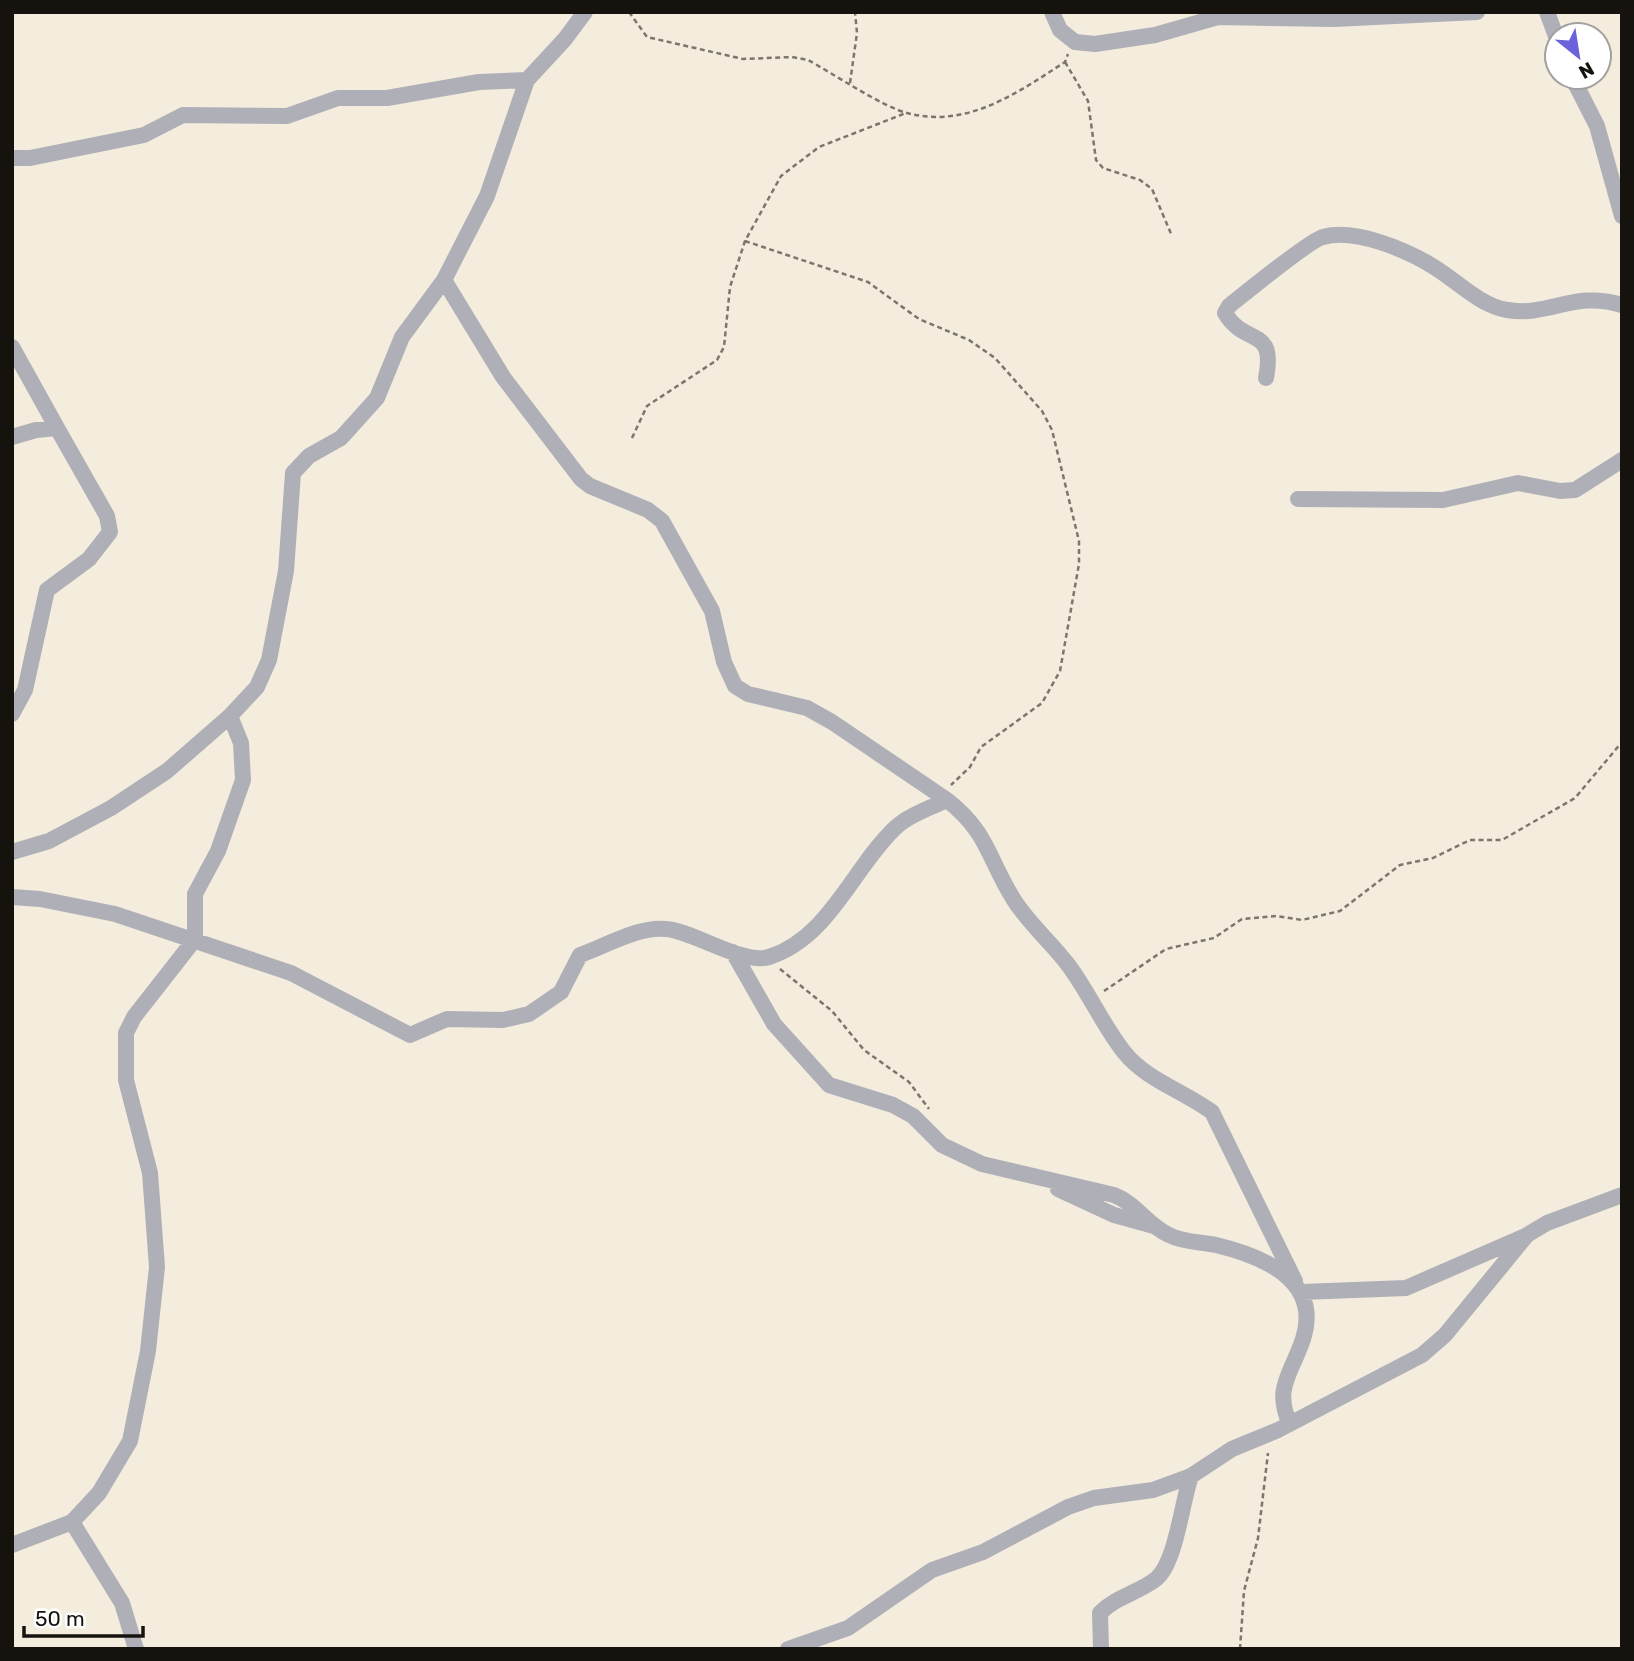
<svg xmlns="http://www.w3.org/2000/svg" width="1634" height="1661" font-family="Rubik,sans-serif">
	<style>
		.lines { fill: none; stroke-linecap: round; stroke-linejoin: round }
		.path { stroke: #7c766c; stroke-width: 2.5; stroke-dasharray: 5 3.5; stroke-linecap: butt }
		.minor { stroke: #afb0b7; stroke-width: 16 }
	</style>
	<rect width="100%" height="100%" fill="#f4ecdc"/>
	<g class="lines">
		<path class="path" d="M629 12 647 37 743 59 792 57 808 60C832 73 883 107 907 113 967 129 1017 93 1065 62L1068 54
			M1065 62 1088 101 1096 160 1103 168 1140 180 1152 189 1172 236
			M850 83 857 33 855 12
			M745 241 868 282 919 319 969 340 995 358 1042 411 1052 430 1079 541V564L1060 671 1042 703 981 747 970 767 951 785
			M632 438 647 406 717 360 724 347 730 287 745 241 781 176 819 147 906 113
			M780 969 832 1011 864 1050 909 1082 929 1109
			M1104 991 1166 949 1214 938 1242 919 1276 916 1302 920 1340 911 1400 865 1433 858 1470 840H1502L1575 798 1622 742
			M1240 1649 1244 1591 1258 1538 1268 1453"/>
		<path class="minor" d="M1052 12 1060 30 1075 42 1095 44 1155 35 1218 17 1334 19 1477 12
			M1547 12 1557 39
			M1572 77 1597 126 1622 216
			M12 158H30L144 135 183 115 287 116 338 98H387L479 82 527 80 565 39 585 12
			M444 280 503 377 581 479 590 486 648 510 662 521 712 611 724 662 735 686 748 694 807 708 832 722 947 800
			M12 347 57 428
			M1266 378C1276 325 1245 347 1225 313L1229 306C1244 294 1310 240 1323 237 1355 228 1407 250 1434 267 1457 281 1479 305 1507 310 1550 317 1574 290 1622 305
			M12 437 36 430 57 428 107 516 110 532 89 559 47 590 25 690 12 714
			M1298 499 1443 500 1518 483 1560 491 1575 490 1622 460
			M12 852 49 841 111 808 167 771 230 716 257 687 269 660 286 571 293 473 309 456 341 438 377 398 402 337 444 280 487 196 527 80
			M12 897 40 899 115 914 291 973 410 1035 447 1019 503 1020 529 1014 561 992 580 955C606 946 638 926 666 929 693 931 743 965 769 957 829 938 853 868 895 828 909 815 930 808 947 800 989 833 988 859 1014 900 1029 924 1053 944 1069 966 1089 993 1104 1027 1124 1052 1146 1080 1184 1091 1212 1112L1295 1281
			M733 952 774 1024 829 1085 893 1105 913 1116 942 1145 982 1164 1114 1195C1137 1204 1147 1225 1169 1235 1182 1242 1201 1242 1216 1245 1262 1256 1322 1280 1303 1339 1292 1373 1273 1388 1290 1424
			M1058 1189 1114 1215 1154 1226
			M1302 1292 1406 1288 1523 1237
			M72 1522 122 1603 136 1649
			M12 1545 72 1522 99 1493 130 1441 148 1351 157 1267 150 1173 126 1080V1033L134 1017 195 939V894L218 851 243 780 241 743 230 716
			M788 1649 848 1628 932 1570 983 1552 1068 1507 1094 1498 1153 1490 1191 1476 1232 1449 1278 1430 1422 1355 1445 1335 1527 1235 1547 1223 1622 1195
			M1101 1649 1100 1613C1117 1596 1138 1593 1156 1579 1176 1563 1182 1501 1191 1476"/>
	</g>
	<rect width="1634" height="1661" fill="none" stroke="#16130e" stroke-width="28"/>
	<g transform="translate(1578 56) rotate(150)"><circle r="33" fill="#ffffff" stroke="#a2a19f" stroke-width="2"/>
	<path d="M0-5L12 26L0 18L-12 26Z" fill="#6b62dc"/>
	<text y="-10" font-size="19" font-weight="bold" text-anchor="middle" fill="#16130e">N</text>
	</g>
	<path d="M24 1626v10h119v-10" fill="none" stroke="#16130e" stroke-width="3.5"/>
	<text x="35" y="1626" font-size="21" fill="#16130e" stroke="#ffffff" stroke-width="5" paint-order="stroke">50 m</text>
</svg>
